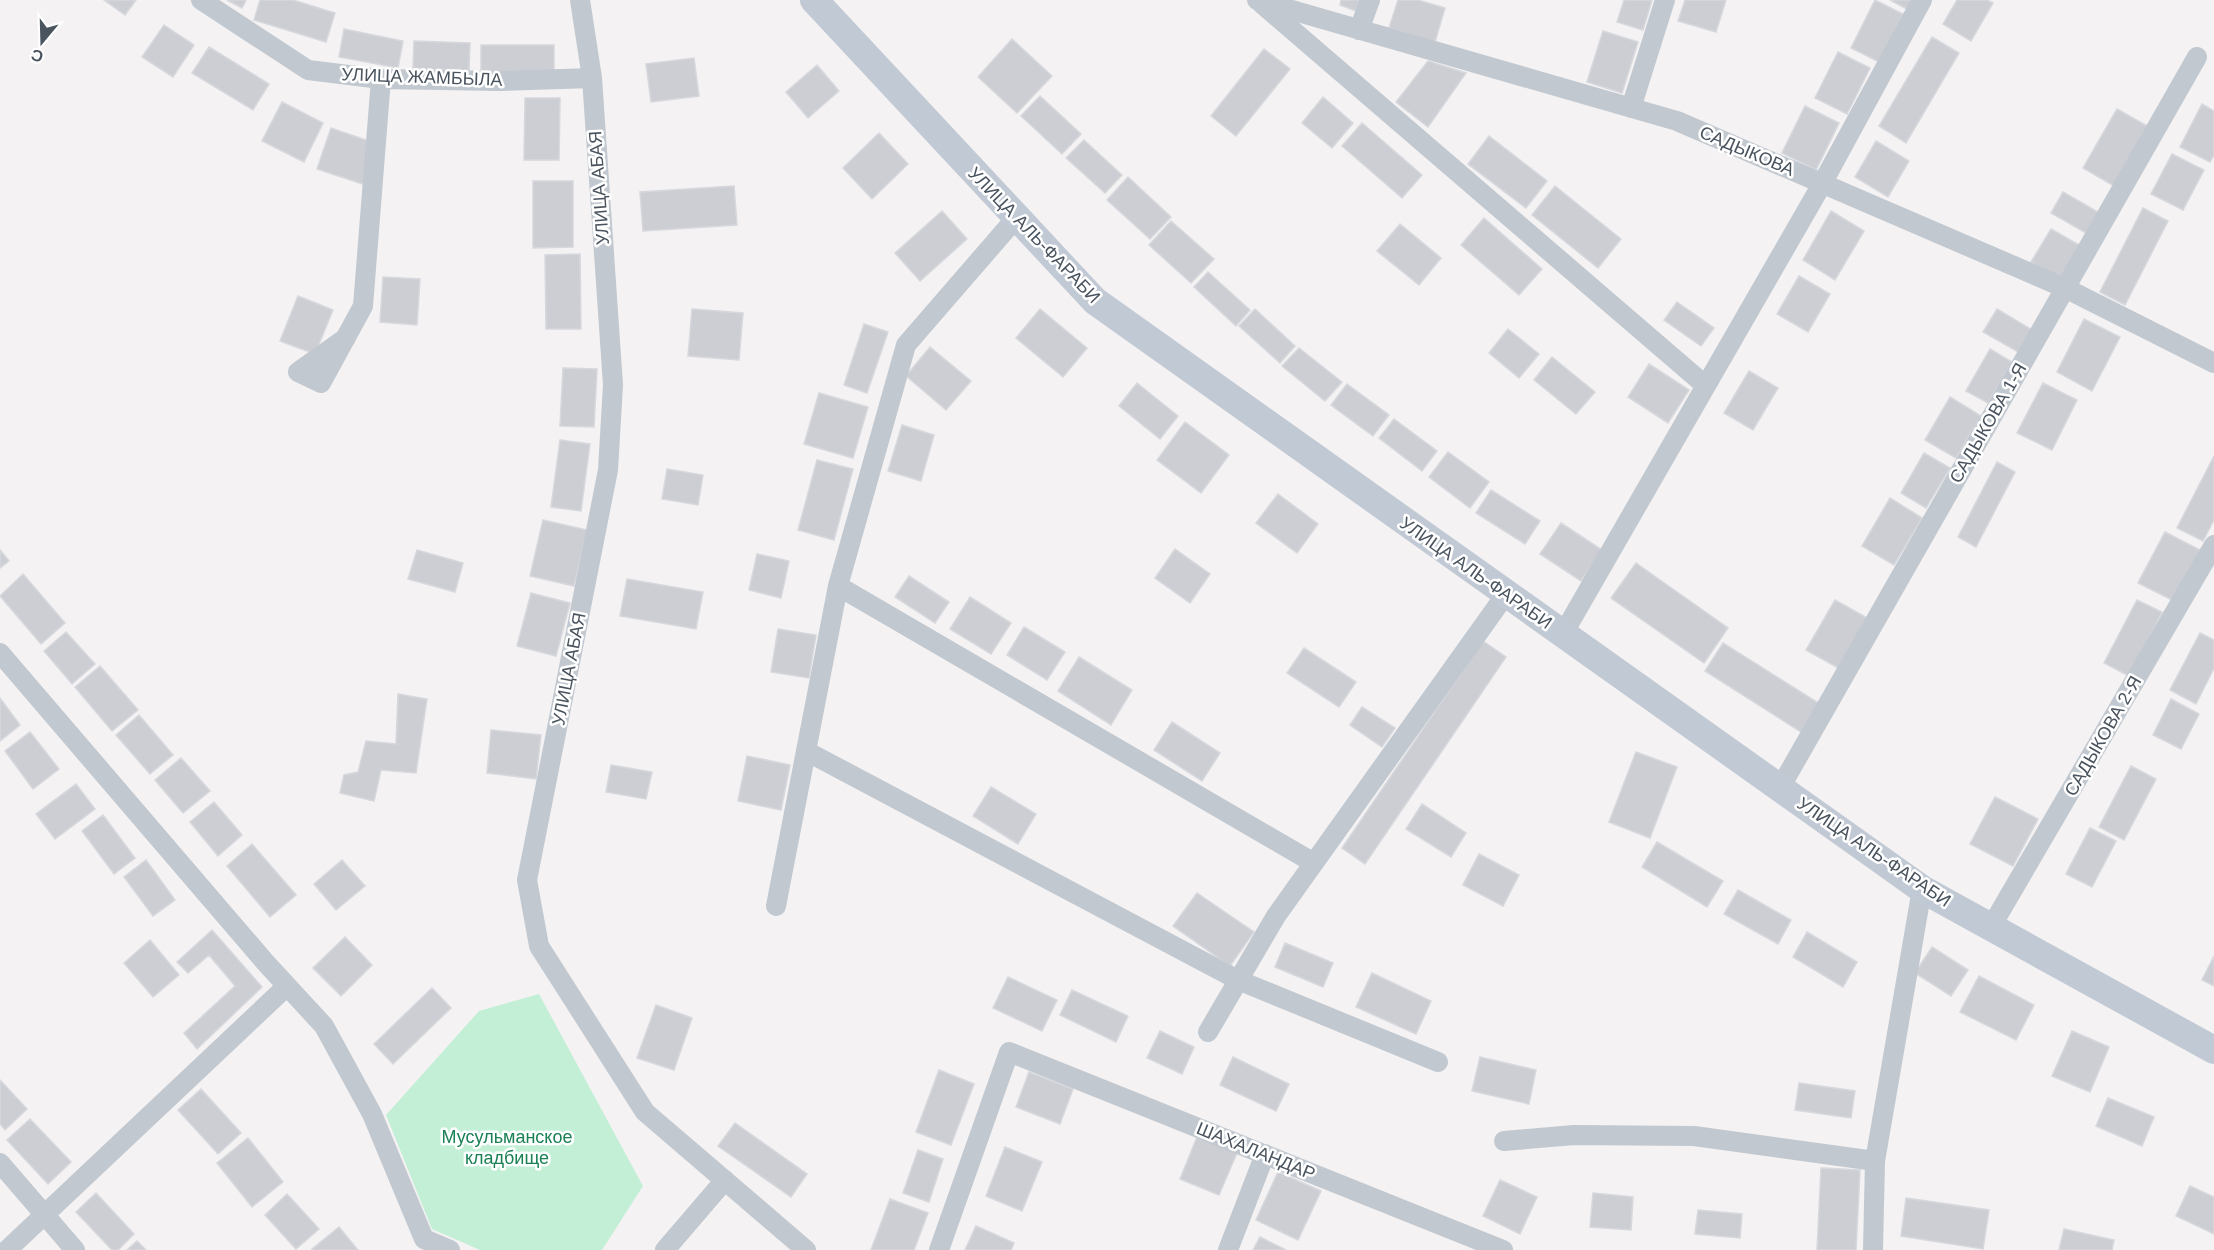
<svg xmlns="http://www.w3.org/2000/svg" width="2214" height="1250" font-family="Helvetica,sans-serif">
	<style>
		.green { fill: #c4efd7 }
		.building { fill: #ccced4; stroke: #d6d8dd; stroke-width: 1.5 }
		.lines { fill: none; stroke-linecap: round; stroke-linejoin: round }
		.minor { stroke: #c1c8d0; stroke-width: 20 }
		.secondary { stroke: #c1c9d5; stroke-width: 28 }
		.labels { text-anchor: middle; dominant-baseline: central; stroke-width: 5; stroke-linejoin: round; paint-order: stroke }
		.street-label { font-size: 18px; fill: #4a545f; stroke: #fff }
		.park-label { font-size: 18px; fill: #1b8155; stroke: #fff }
	</style>
	<rect width="100%" height="100%" fill="#f4f2f2"/>
	<path class="green" d="M539 994 643 1186 602 1250H480L432 1229 386 1115 479 1011Z"/>
	<path class="building" d="M104 0H136L125 15Z
		M227 0H246L242 8Z
		M260 0H293L335 13 326 42 254 20Z
		M1341 0H1360L1356 11 1340 5Z
		M1398 0H1418L1445 8 1435 42 1389 28Z
		M1624 0H1652L1643 30 1617 22Z
		M1685 0H1726L1716 32 1678 21Z
		M1875 0 1903 14 1879 62 1851 48Z
		M1890 0H1912L1907 9Z
		M1957 0H1987L1993 3 1971 41 1943 24Z
		M164 25 194 45 173 77 142 57Z
		M344 29 403 41 398 68 339 57Z
		M1603 31 1638 42 1622 93 1587 82Z
		M1932 37 1959 53 1906 143 1879 126Z
		M1012 39 1052 76 1017 113 978 77Z
		M414 41 470 43 469 71 413 69Z
		M481 45H554V72L481 73Z
		M209 47 269 84 253 110 192 73Z
		M1264 49 1290 69 1236 136 1211 116Z
		M1838 52 1870 68 1847 114 1815 98Z
		M694 58 699 96 651 102 646 64Z
		M1428 61 1466 73 1428 127 1396 102Z
		M817 65 839 91 808 118 786 92Z
		M1040 96 1081 134 1062 154 1021 116Z
		M1323 97 1353 123 1332 148 1302 123Z
		M525 98H560L559 160H524Z
		M282 102 323 123 304 162 262 141Z
		M2202 104 2214 111V155L2210 162 2180 147Z
		M1805 106 1839 123 1816 170 1782 153Z
		M2117 109 2149 127 2114 186 2083 168Z
		M1362 123 1422 175 1402 198 1342 146Z
		M331 128 383 146 369 186 317 169Z
		M879 133 908 164 872 199 843 168Z
		M1489 136 1547 181 1526 208 1468 164Z
		M1084 140 1122 175 1105 193 1066 158Z
		M1876 141 1909 161 1888 197 1855 177Z
		M2172 154 2204 170 2183 210 2151 194Z
		M1128 177 1171 217 1150 239 1107 200Z
		M533 181H573V247L533 248Z
		M734 186 737 225 643 231 640 192Z
		M1555 186 1621 239 1598 268 1532 215Z
		M2063 192 2098 212 2086 233 2051 213Z
		M2143 208 2168 221 2125 305 2100 292Z
		M942 211 967 239 920 281 895 253Z
		M1831 211 1864 231 1835 280 1803 260Z
		M1484 218 1542 269 1519 295 1461 245Z
		M1171 221 1214 259 1191 283 1149 245Z
		M1400 224 1441 258 1419 285 1377 251Z
		M2051 229 2081 246 2061 280 2031 262Z
		M580 254 581 329H546L545 255Z
		M1208 272 1250 310 1236 326 1194 287Z
		M1799 276 1830 294 1808 332 1777 314Z
		M383 277 420 279 417 325 380 322Z
		M298 296 333 310 315 354 280 341Z
		M1677 302 1714 328 1701 346 1664 320Z
		M692 309 743 313 739 360 688 356Z
		M1040 309 1087 348 1063 377 1016 338Z
		M1255 309 1295 346 1280 363 1239 326Z
		M1997 309 2034 331 2020 353 1983 332Z
		M2084 319 2120 337 2092 391 2057 372Z
		M864 324 888 332 867 393 844 385Z
		M1508 329 1539 354 1519 378 1489 353Z
		M930 347 971 381 946 410 906 376Z
		M1299 348 1342 382 1325 401 1282 366Z
		M1990 349 2012 362 1988 403 1966 391Z
		M1552 357 1595 392 1576 414 1534 380Z
		M1649 364 1689 390 1668 423 1628 397Z
		M563 368 597 369 594 427 560 426Z
		M1749 371 1778 388 1753 430 1724 413Z
		M1137 383 1178 416 1160 439 1119 406Z
		M2043 383 2077 400 2052 450 2017 433Z
		M1347 384 1389 415 1373 436 1331 405Z
		M819 393 868 407 853 458 804 444Z
		M1950 397 1981 416 1956 458 1925 440Z
		M1394 419 1437 451 1422 471 1379 438Z
		M1185 422 1229 455 1201 493 1157 460Z
		M902 425 934 435 921 481 888 471Z
		M560 440 590 444 581 511 551 507Z
		M1448 452 1489 482 1470 508 1429 477Z
		M1924 453 1950 468 1926 508 1901 493Z
		M2214 456V520L2203 541 2177 528Z
		M817 460 853 469 834 540 798 530Z
		M1997 462 2015 472 1976 547 1958 537Z
		M667 469 703 475 698 505 662 499Z
		M1491 490 1540 521 1525 544 1476 513Z
		M1278 494 1318 524 1297 553 1256 523Z
		M1890 498 1922 518 1894 565 1862 546Z
		M543 520 587 530 574 586 530 576Z
		M1561 523 1602 550 1581 581 1540 554Z
		M2165 532 2200 550 2174 601 2138 583Z
		M1175 549 1210 574 1190 603 1155 578Z
		M0 550 9 561 0 568Z
		M417 550 463 563 455 592 408 579Z
		M757 554 789 561 781 598 749 590Z
		M1636 563 1728 628 1704 663 1611 598Z
		M23 574 65 623 41 644 0 596Z
		M909 576 949 602 935 623 895 597Z
		M627 579 703 592 696 629 620 616Z
		M531 593 570 603 556 656 517 646Z
		M970 597 1011 623 991 654 950 629Z
		M1835 600 1869 619 1840 669 1806 650Z
		M2137 600 2162 612 2129 676 2104 663Z
		M1024 627 1065 652 1047 680 1007 655Z
		M778 629 816 635 809 678 771 672Z
		M66 632 95 664 72 684 44 651Z
		M2200 633 2214 640V668L2196 704 2170 690Z
		M1483 641 1506 657 1365 864 1342 848Z
		M1723 643 1820 704 1801 732 1705 671Z
		M1304 648 1356 682 1339 707 1287 673Z
		M1079 657 1132 690 1111 725 1058 691Z
		M100 666 138 710 112 731 75 687Z
		M398 694 427 699 416 773 381 770 374 801 340 793 344 775 358 772 366 741 396 744Z
		M0 698 20 725 0 741Z
		M2171 699 2199 714 2181 749 2153 735Z
		M1362 707 1395 728 1382 747 1350 725Z
		M139 715 173 755 150 774 116 735Z
		M1172 722 1220 753 1202 781 1154 750Z
		M491 730 541 735 536 779 487 773Z
		M30 732 59 769 33 789 5 751Z
		M1636 752 1677 767 1650 838 1609 822Z
		M747 756 790 765 781 810 738 801Z
		M181 758 210 791 183 813 155 780Z
		M611 765 652 772 646 799 606 792Z
		M2131 766 2156 779 2124 840 2099 827Z
		M76 784 95 809 55 839 36 814Z
		M991 787 1036 814 1018 844 973 816Z
		M1995 797 2038 819 2013 866 1970 844Z
		M214 802 242 835 218 856 190 822Z
		M1422 804 1466 833 1451 857 1406 829Z
		M103 815 135 858 114 874 82 831Z
		M2090 828 2116 841 2092 887 2066 874Z
		M1657 842 1723 881 1707 907 1642 867Z
		M252 844 296 895 270 917 227 866Z
		M1479 854 1519 875 1503 906 1463 885Z
		M146 860 175 900 153 916 124 877Z
		M342 860 365 886 336 910 314 884Z
		M1738 890 1791 920 1778 944 1724 914Z
		M1197 893 1254 932 1230 966 1173 926Z
		M212 930 262 987 197 1049 184 1033 235 986 209 955 188 973 177 962Z
		M1807 932 1857 962 1843 987 1793 957Z
		M345 937 372 965 341 996 313 968Z
		M150 940 179 975 153 997 124 963Z
		M1285 943 1333 963 1323 987 1275 967Z
		M1932 947 1968 970 1951 996 1915 973Z
		M2214 956V986L2202 980Z
		M1372 973 1431 1001 1416 1034 1356 1007Z
		M1979 976 2034 1005 2016 1040 1960 1012Z
		M1008 977 1057 1000 1042 1031 993 1008Z
		M432 988 451 1008 393 1064 374 1044Z
		M1072 990 1128 1016 1116 1042 1060 1015Z
		M656 1005 692 1018 674 1070 637 1058Z
		M1160 1031 1194 1047 1182 1074 1147 1058Z
		M2072 1031 2109 1047 2090 1092 2052 1076Z
		M1233 1057 1289 1084 1276 1111 1220 1085Z
		M1480 1057 1536 1070 1529 1104 1472 1091Z
		M939 1070 974 1084 951 1145 916 1132Z
		M1029 1072 1073 1089 1060 1124 1016 1107Z
		M0 1080 27 1109 5 1130 0 1124Z
		M1799 1083 1855 1091 1851 1118 1795 1110Z
		M201 1089 241 1133 218 1154 178 1110Z
		M2108 1098 2154 1117 2142 1146 2096 1126Z
		M30 1119 71 1162 48 1184 7 1140Z
		M735 1123 807 1174 791 1197 718 1146Z
		M1197 1137 1237 1153 1219 1195 1180 1179Z
		M248 1138 283 1182 252 1207 217 1163Z
		M1005 1147 1042 1162 1022 1211 986 1196Z
		M918 1150 943 1159 929 1202 903 1193Z
		M1821 1168 1860 1170 1856 1250H1817Z
		M1278 1172 1321 1191 1298 1240 1256 1220Z
		M1500 1180 1537 1197 1520 1234 1483 1216Z
		M2190 1186 2214 1197V1234L2176 1216Z
		M96 1193 134 1234 118 1250H112L76 1212Z
		M1593 1193 1633 1197 1631 1230 1590 1227Z
		M287 1194 319 1229 296 1249 265 1215Z
		M1906 1198 1989 1210 1983 1249 1901 1236Z
		M890 1199 928 1213 914 1250H871Z
		M1698 1210 1742 1214 1740 1238 1695 1234Z
		M976 1226 1014 1243 1011 1250H965Z
		M339 1227 358 1250H313L312 1249Z
		M2064 1229 2114 1240 2112 1250H2059Z
		M1260 1237 1286 1250H1253Z
		M137 1241 146 1250H127Z"/>
	<g class="lines">
		<path class="minor" d="M201 0 308 70 381 79 499 81 592 78
			M580 0 592 78 613 385 608 470 527 880 539 946 645 1112 806 1250
			M1257 0 1677 121 2065 288 2214 363
			M1262 4 1706 386
			M1359 30 1370 0
			M1631 108 1665 0
			M346 338 298 372 321 383 363 306 381 79
			M838 586 1314 863
			M1563 634 1822 184 1922 0
			M0 653 265 962 324 1026 372 1114 424 1239 450 1250
			M806 751 1238 980 1438 1062
			M1780 788 2197 57
			M776 906 838 586 906 345 1016 218
			M1991 927 2214 545
			M1208 1032 1276 916 1506 594
			M1504 1141 1574 1135 1694 1136 1875 1161
			M0 1163 75 1250
			M7 1250 287 986
			M665 1250 725 1180
			M939 1250 1009 1052 1503 1250
			M1228 1250 1265 1154
			M1873 1250 1875 1161 1922 889"/>
		<path class="secondary" d="M814 0 1095 301 1922 889 2214 1050"/>
	</g>
	<g class="labels">
		<g class="street-label">
			<text transform="translate(422 77) rotate(2)">УЛИЦА ЖАМБЫЛА</text>
			<text transform="translate(1747 151) rotate(23)">САДЫКОВА</text>
			<text transform="translate(599 188) rotate(-94)">УЛИЦА АБАЯ</text>
			<text transform="translate(1034 235) rotate(46)">УЛИЦА АЛЬ-ФАРАБИ</text>
			<text transform="translate(1988 423) rotate(-60)">САДЫКОВА 1-Я</text>
			<text transform="translate(1476 573) rotate(35)">УЛИЦА АЛЬ-ФАРАБИ</text>
			<text transform="translate(569 669) rotate(-79)">УЛИЦА АБАЯ</text>
			<text transform="translate(2103 736) rotate(-60)">САДЫКОВА 2-Я</text>
			<text transform="translate(1874 852) rotate(34)">УЛИЦА АЛЬ-ФАРАБИ</text>
			<text transform="translate(1256 1151) rotate(22)">ШАХАЛАНДАР</text>
		</g>
		<g class="park-label">
			<text x="507" y="1137">Мусульманское<tspan x="507" dy="21">кладбище</tspan></text>
		</g>
	</g>
	<g transform="translate(42 42) rotate(199)" stroke="#ffffff" stroke-width="4.5" paint-order="stroke">
	<path d="M0-4.5L10 22L0 15L-10 22Z" fill="#4a545f"/>
	<text y="-9" font-size="16" font-weight="bold" text-anchor="middle" fill="#4a545f">С</text>
	</g>
</svg>
